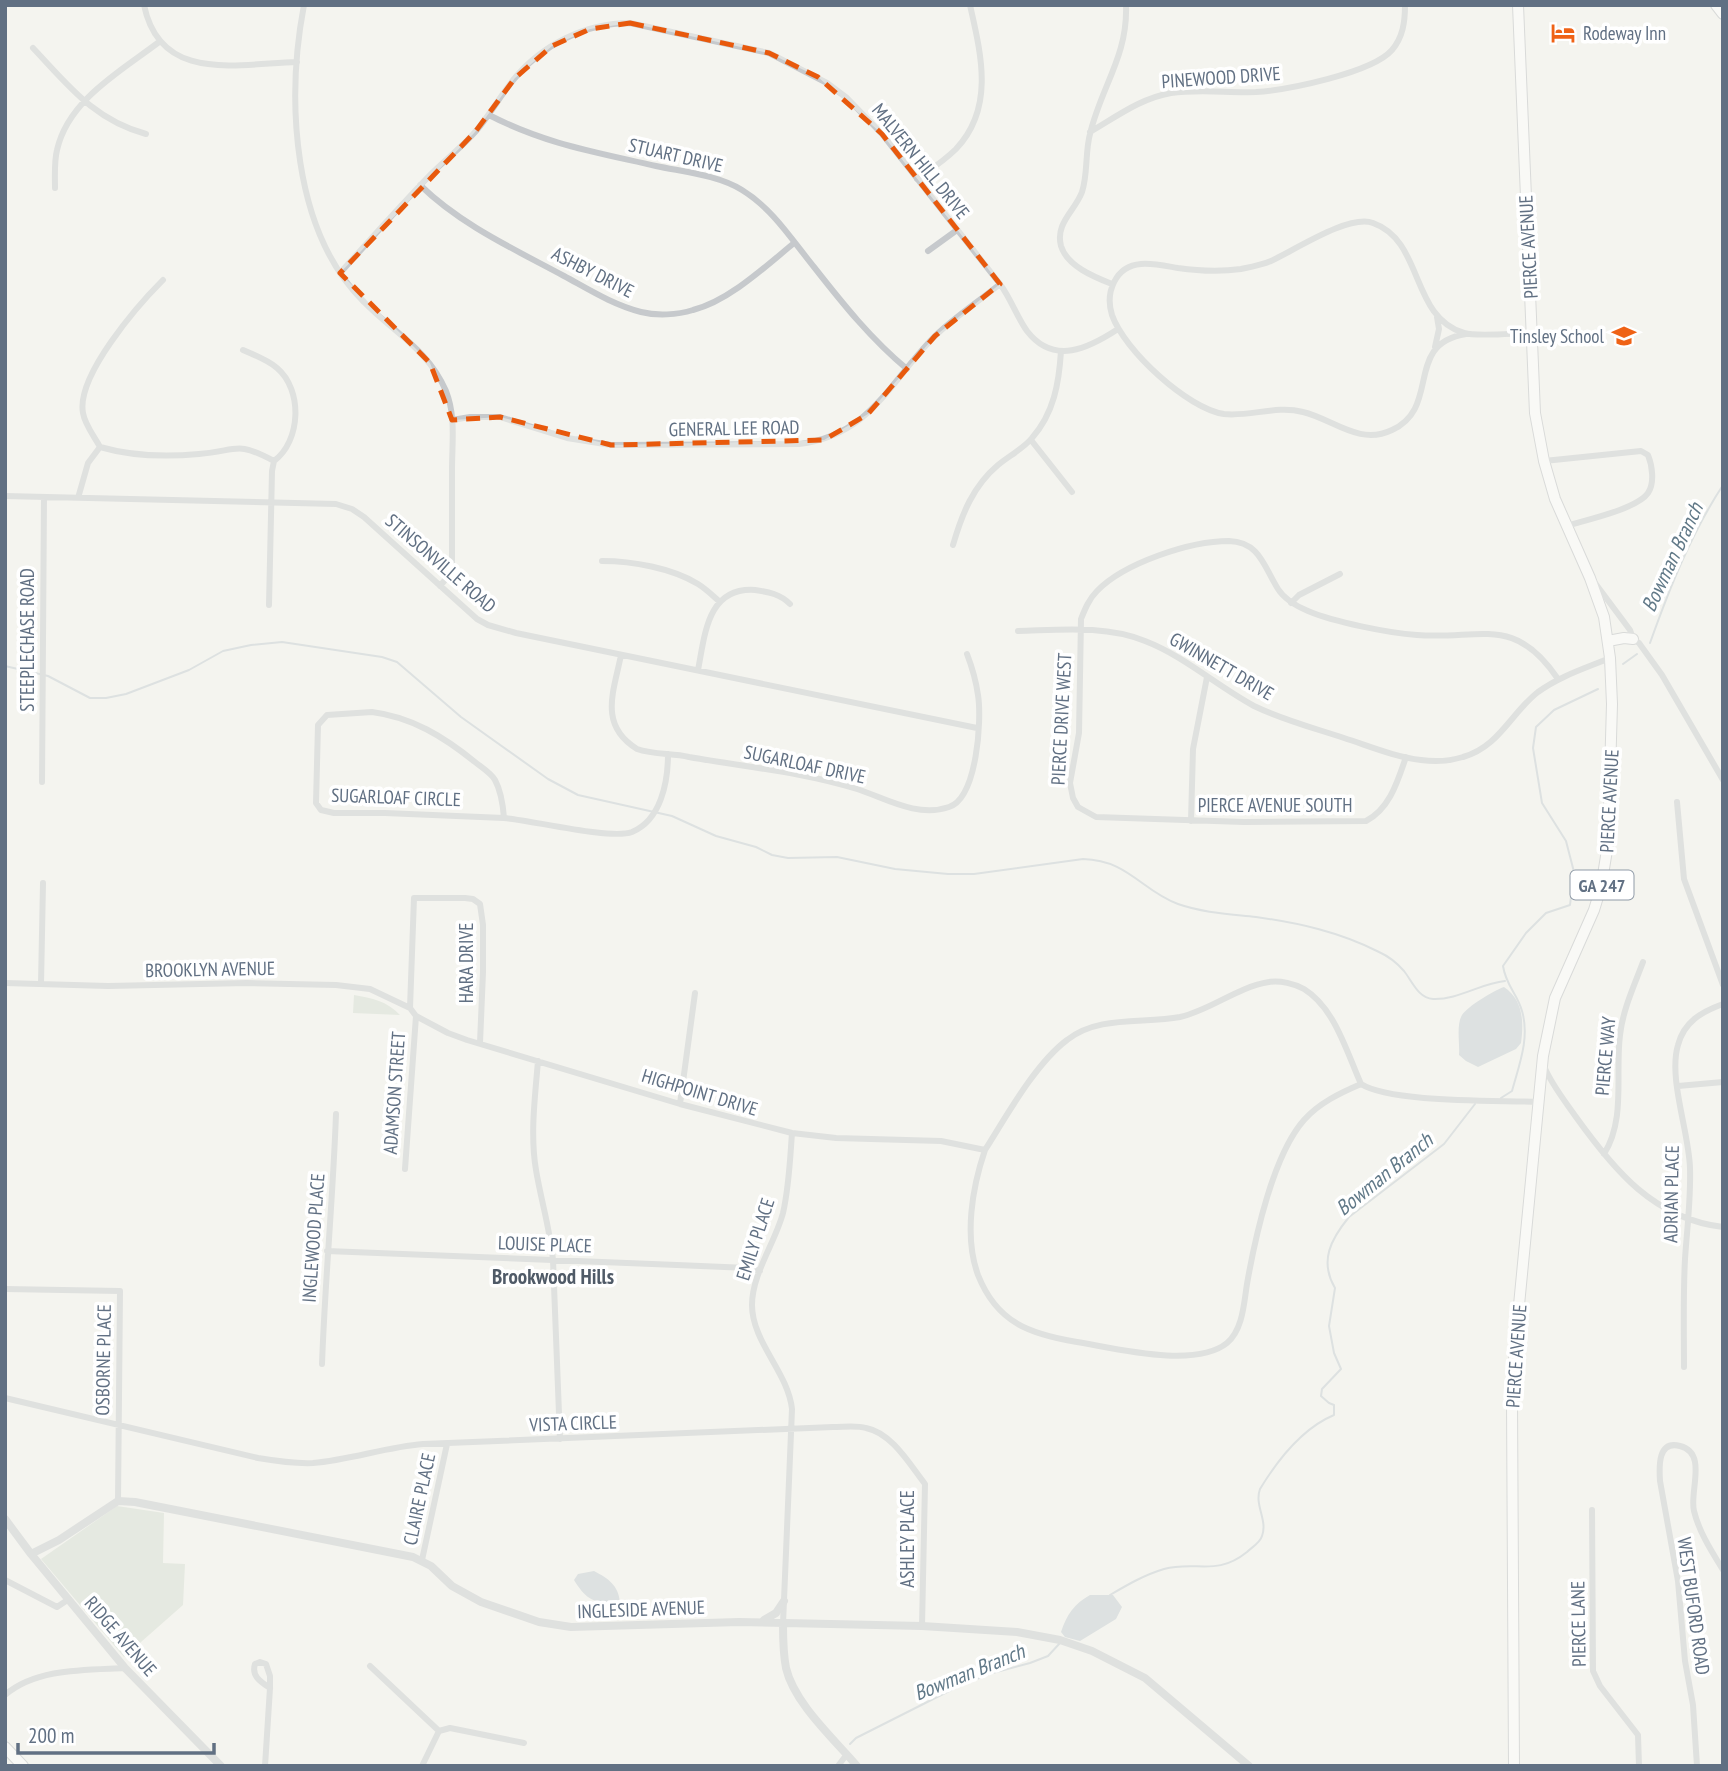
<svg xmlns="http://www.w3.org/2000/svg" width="1728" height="1771" font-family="'PT Sans Narrow',sans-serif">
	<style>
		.green { fill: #d3dcd0 }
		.water { fill: #c1cad0 }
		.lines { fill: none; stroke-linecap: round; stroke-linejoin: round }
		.stream { stroke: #c1cad0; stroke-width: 2 }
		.primary-casing { stroke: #b8bbbf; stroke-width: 12 }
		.minor { stroke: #c6c9cc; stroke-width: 6 }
		.tertiary { stroke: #c6c9cc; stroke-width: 8 }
		.primary { stroke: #fff; stroke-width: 10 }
		.marked { fill: none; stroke: #e8590c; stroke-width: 5; stroke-dasharray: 14 9; stroke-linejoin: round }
		.labels { text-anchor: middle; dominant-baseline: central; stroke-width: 7; stroke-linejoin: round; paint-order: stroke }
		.shield { fill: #fff; stroke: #909ba8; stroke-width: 2 }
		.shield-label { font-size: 18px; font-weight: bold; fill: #617083 }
		.poi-label { font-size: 19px; fill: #617083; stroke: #fff; text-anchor: start }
		.street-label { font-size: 19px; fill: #617083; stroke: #fff }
		.water-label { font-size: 21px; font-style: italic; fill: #617988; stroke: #fff }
		.neighbourhood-label { font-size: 21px; font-weight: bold; fill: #4f5a67; stroke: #fff }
	</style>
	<rect width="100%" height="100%" fill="#f4f4ef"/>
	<path class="green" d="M354 995C372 998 387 1001 400 1015L353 1013Z
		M117 1506 164 1513 163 1563 185 1564 183 1605 124 1657 41 1559Z"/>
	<path class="water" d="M1504 987C1523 1000 1524 1021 1521 1043L1516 1049 1478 1067 1466 1061 1459 1055C1460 1044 1456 1025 1462 1015 1468 1006 1493 991 1504 987Z
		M594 1571C609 1579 618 1585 620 1602 595 1604 587 1601 574 1580L578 1574Z
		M1090 1595H1113L1122 1607 1116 1619 1080 1641 1065 1637 1061 1632C1067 1614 1074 1604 1090 1595Z"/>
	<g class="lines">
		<path class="stream" d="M1650 643C1670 587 1691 534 1723 485
			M1623 664 1637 654
			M5 666 48 676 90 698H106L126 694 189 670 223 651 251 645 282 642 382 657 397 662 461 717 548 779 578 795 672 816 716 836 756 847 772 855 788 858 837 857 895 869 948 874H974L1083 859C1128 860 1142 891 1178 904 1204 913 1229 914 1256 917 1299 923 1340 932 1379 952 1388 956 1397 963 1404 971 1412 981 1418 998 1433 999 1458 1000 1481 983 1505 981
			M1501 1098 1512 1091C1519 1065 1530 1038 1522 1011 1517 993 1506 986 1503 966L1526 933 1546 913 1570 905 1574 872 1566 841 1542 803 1533 748 1536 727 1554 710 1598 689
			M1110 1595C1127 1585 1144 1575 1164 1569 1196 1560 1216 1577 1247 1552 1252 1547 1260 1543 1262 1536 1268 1520 1254 1505 1260 1489 1277 1461 1303 1428 1334 1415V1405L1329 1403 1321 1396 1322 1389 1341 1369 1334 1353 1329 1326 1335 1288C1319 1261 1331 1239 1349 1217L1444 1144 1475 1104
			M850 1744 856 1738 957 1687 989 1674 1030 1663 1048 1656 1060 1643"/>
		<g class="primary-casing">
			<path id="primary" d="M1716 5 1723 14
				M1608 641 1624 638 1633 639
				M5 1747 23 1766
				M1514 1766 1512 1401 1514 1357 1543 1056 1555 998 1594 910 1601 887 1608 844 1612 704 1610 658 1604 617 1590 578 1555 499 1544 461 1535 413 1518 5"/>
		</g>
		<path class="minor" d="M144 5C160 83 236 64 297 62
			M304 5C286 99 292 231 364 302 394 333 428 349 446 391 456 416 452 443 452 470 452 502 452 534 452 566L450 574 440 586
			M33 48C68 85 94 120 146 134
			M489 115C545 144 595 152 656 166 684 172 718 175 742 190 773 209 792 240 814 267 843 304 871 339 907 369
			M1090 132C1116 117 1141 98 1171 93 1199 89 1228 93 1256 92 1287 90 1372 73 1392 50 1403 37 1405 22 1405 5
			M917 179C930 170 944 161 956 149 995 108 981 54 970 5
			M420 185C461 225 514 249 564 276 588 289 613 305 641 312 657 316 677 315 693 310 729 301 766 266 794 243
			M55 188C55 175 54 162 57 150 68 100 121 71 159 42
			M928 251 957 230
			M340 273C370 240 399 207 430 175 445 160 462 147 476 131 490 115 500 96 514 79 542 45 585 23 630 23L769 53 827 83 847 98 882 134 1000 284C1011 299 1017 317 1027 331 1054 366 1089 348 1118 329
			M163 280C138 305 76 376 83 413 85 425 94 436 100 447 131 456 167 457 199 454 238 451 235 440 274 461
			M1112 284C1094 277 1067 266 1061 246 1055 223 1075 211 1082 192 1088 174 1085 152 1090 134 1101 87 1128 56 1126 5
			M1466 334C1403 344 1442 407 1392 430 1359 446 1333 419 1303 412 1276 405 1250 417 1224 414 1188 409 1124 350 1112 315 1105 293 1115 266 1141 264 1153 263 1166 266 1178 268 1199 271 1220 272 1241 269 1251 267 1262 265 1271 261 1295 250 1349 214 1373 223 1424 241 1410 317 1464 333 1478 337 1515 333 1532 333
			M1435 347 1439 329 1437 317
			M243 350C254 355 268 360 277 368 303 390 301 441 274 461L272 471 269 605
			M452 420 470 417H500L567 438 611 445 799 444C870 435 888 384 933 338 953 318 978 302 1000 284
			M1031 440 1072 492
			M1544 461 1641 451 1648 455C1652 465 1655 483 1648 493 1637 509 1586 520 1566 526
			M5 496 336 504 352 509 364 517 477 619 488 625 516 633 977 728
			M78 498 88 463 100 447
			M953 545C962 514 973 486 998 465 1009 456 1024 448 1032 438 1054 413 1059 383 1061 351
			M602 561C632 561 672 568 698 584 706 589 712 595 719 601
			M1595 583 1630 630 1633 639 1639 643 1662 675 1723 780
			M1291 603 1299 595 1340 574
			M1018 631C1060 630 1105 625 1145 641 1184 656 1217 686 1254 706 1283 720 1314 728 1344 738 1369 746 1395 757 1421 760 1435 762 1450 761 1463 757 1499 747 1511 713 1538 692 1560 676 1586 668 1610 658
			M621 655C614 691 598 725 637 749 654 755 672 753 689 757 745 767 803 772 857 789 885 798 917 818 949 807 977 798 982 720 978 695 976 681 972 667 967 654
			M698 670C705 635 707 587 755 590 769 592 780 594 790 604
			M372 712C412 717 444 737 475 762 481 767 491 773 495 780 501 791 503 805 504 818L385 813H334L321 810 316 803 318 725 327 715Z
			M1406 757C1398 780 1390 809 1366 821L1244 822 1096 817 1078 807 1073 798 1070 783 1079 733 1081 619C1085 609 1089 599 1097 591 1124 563 1190 541 1229 541 1260 542 1264 567 1278 589 1285 600 1296 606 1308 611 1334 622 1388 633 1417 635 1481 640 1514 614 1558 679
			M42 782 44 497
			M1677 802 1684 879 1723 985
			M504 818C531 820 610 840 632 832 661 820 668 782 668 754
			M1191 821 1193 749 1207 677
			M5 983 108 986 247 983 336 985 370 989 410 1008
			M41 984 43 883
			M416 1016 448 1033 467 1040 680 1104 792 1133 836 1138 941 1141 985 1150
			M538 1061C535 1097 530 1135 536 1170 541 1200 550 1229 553 1260L560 1439
			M1544 1066C1551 1084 1565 1101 1576 1117 1614 1170 1654 1219 1723 1227
			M1361 1084C1347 1053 1335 1008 1304 989 1295 984 1280 980 1269 982 1237 987 1211 1010 1180 1017 1143 1024 1098 1015 1067 1040 1035 1064 1006 1117 985 1150 972 1188 964 1237 978 1275 997 1323 1030 1334 1077 1342 1114 1348 1195 1369 1227 1343 1243 1330 1244 1302 1247 1284 1255 1238 1273 1155 1304 1120 1319 1103 1340 1093 1361 1084 1391 1103 1498 1100 1538 1102
			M1678 1086 1723 1082
			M680 1104 695 993
			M1604 1154C1626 1119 1615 1074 1620 1035 1623 1009 1634 986 1643 962
			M405 1169 416 1016 410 1008 414 898H465L473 899 480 904 483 925V972L480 1043
			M327 1251 677 1265 748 1268 760 1271
			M5 1289 120 1291 118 1501
			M322 1364C325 1280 333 1198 336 1114
			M1684 1367C1684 1331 1683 1295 1685 1259 1687 1229 1691 1199 1690 1168 1689 1132 1668 1078 1678 1045 1684 1022 1701 1012 1723 1004
			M5 1398 258 1458C276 1461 294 1464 313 1463 350 1460 386 1447 423 1444L833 1427C844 1427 856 1425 866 1428 892 1433 910 1465 925 1484L922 1626
			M1592 1510 1593 1671 1600 1686 1638 1735 1639 1766
			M422 1560 447 1444
			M5 1580 57 1607 69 1599
			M783 1624 792 1409C788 1372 752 1342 752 1305 752 1274 775 1243 783 1213 789 1187 790 1160 792 1133
			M370 1666 439 1731 450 1728 524 1743
			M5 1695C36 1668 86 1670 125 1668
			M265 1766 270 1688V1676L266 1664 260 1662 255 1664C251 1676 261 1682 270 1688
			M422 1766 439 1731
			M838 1766 847 1754
			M1697 1766 1693 1705 1685 1661 1678 1581 1660 1481C1659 1466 1658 1440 1680 1446 1708 1453 1689 1492 1694 1511 1699 1532 1712 1552 1723 1570"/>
		<path class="tertiary" d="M5 1519 31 1554 125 1668 221 1766
			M31 1554 59 1540 118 1501 135 1502 413 1557 431 1566 452 1586 481 1602 539 1622 571 1627 739 1622 922 1626 1017 1632 1060 1640 1092 1651 1145 1678 1249 1766
			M764 1620 776 1613 784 1601
			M783 1624C783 1638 783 1653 786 1668 794 1703 834 1739 857 1766"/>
		<use href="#primary" class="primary"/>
	</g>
	<path d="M0 0H1728V1771H0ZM630 23 769 53 818 77 882 134 1000 284 935 336 868 414 824 440 611 445 500 417 452 420 430 363 340 273 475 132 515 78 552 46 590 29Z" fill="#f4f4ef" fill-opacity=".55" fill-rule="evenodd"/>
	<path class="marked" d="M630 23 769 53 818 77 882 134 1000 284 935 336 868 414 824 440 611 445 500 417 452 420 430 363 340 273 475 132 515 78 552 46 590 29Z"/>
	<defs>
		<g id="hotel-bare" transform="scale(1.89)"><path d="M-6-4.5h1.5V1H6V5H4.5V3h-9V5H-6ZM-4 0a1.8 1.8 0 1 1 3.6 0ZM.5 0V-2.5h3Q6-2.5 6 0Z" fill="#ef6215" stroke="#fff" stroke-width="2.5" paint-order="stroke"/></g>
		<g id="school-bare" transform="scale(1.89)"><path d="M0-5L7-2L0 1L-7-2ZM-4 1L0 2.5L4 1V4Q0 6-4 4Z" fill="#ef6215" stroke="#fff" stroke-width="2.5" paint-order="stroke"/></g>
	</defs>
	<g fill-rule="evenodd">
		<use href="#hotel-bare" x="1563" y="33"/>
		<use href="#school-bare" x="1624" y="336"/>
	</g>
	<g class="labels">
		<rect class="shield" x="1570.5" y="870.5" width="63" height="29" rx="5"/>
		<g class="shield-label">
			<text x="1602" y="885">GA 247</text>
		</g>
		<g class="poi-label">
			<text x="1583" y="33">Rodeway Inn</text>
			<text x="1604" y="336" text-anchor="end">Tinsley School</text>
		</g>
		<g class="street-label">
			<text transform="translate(1221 77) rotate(-4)">PINEWOOD DRIVE</text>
			<text transform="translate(676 155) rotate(13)">STUART DRIVE</text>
			<text transform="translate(921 161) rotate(51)">MALVERN HILL DRIVE</text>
			<text transform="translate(1528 247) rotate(-93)">PIERCE AVENUE</text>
			<text transform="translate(593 272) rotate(27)">ASHBY DRIVE</text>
			<text transform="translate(734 428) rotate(-1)">GENERAL LEE ROAD</text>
			<text transform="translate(441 563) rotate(41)">STINSONVILLE ROAD</text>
			<text transform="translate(27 640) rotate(-90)">STEEPLECHASE ROAD</text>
			<text transform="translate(1222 666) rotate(30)">GWINNETT DRIVE</text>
			<text transform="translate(1061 719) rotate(-87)">PIERCE DRIVE WEST</text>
			<text transform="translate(805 764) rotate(12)">SUGARLOAF DRIVE</text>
			<text transform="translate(396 797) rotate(2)">SUGARLOAF CIRCLE</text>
			<text transform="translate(1609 801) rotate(-87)">PIERCE AVENUE</text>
			<text x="1275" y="805">PIERCE AVENUE SOUTH</text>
			<text transform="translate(466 963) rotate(-90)">HARA DRIVE</text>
			<text transform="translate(210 969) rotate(-1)">BROOKLYN AVENUE</text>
			<text transform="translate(1605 1056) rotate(-85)">PIERCE WAY</text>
			<text transform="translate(700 1092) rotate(17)">HIGHPOINT DRIVE</text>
			<text transform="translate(394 1093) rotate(-86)">ADAMSON STREET</text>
			<text transform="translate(1671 1194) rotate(-89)">ADRIAN PLACE</text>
			<text transform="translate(313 1238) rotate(-86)">INGLEWOOD PLACE</text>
			<text transform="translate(755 1239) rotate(-72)">EMILY PLACE</text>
			<text transform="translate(545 1244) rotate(2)">LOUISE PLACE</text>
			<text transform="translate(1516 1356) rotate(-86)">PIERCE AVENUE</text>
			<text transform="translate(103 1360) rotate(-89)">OSBORNE PLACE</text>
			<text transform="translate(573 1423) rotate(-2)">VISTA CIRCLE</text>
			<text transform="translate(419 1499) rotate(-78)">CLAIRE PLACE</text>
			<text transform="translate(907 1539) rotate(-90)">ASHLEY PLACE</text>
			<text transform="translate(1694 1606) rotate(82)">WEST BUFORD ROAD</text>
			<text transform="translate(641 1609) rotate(-2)">INGLESIDE AVENUE</text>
			<text transform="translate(1578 1624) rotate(-91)">PIERCE LANE</text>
			<text transform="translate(121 1636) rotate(49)">RIDGE AVENUE</text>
		</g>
		<g class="water-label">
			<text transform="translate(1672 557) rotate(-65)">Bowman Branch</text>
			<text transform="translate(1384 1174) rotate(-39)">Bowman Branch</text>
			<text transform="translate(969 1672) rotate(-22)">Bowman Branch</text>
		</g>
		<g class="neighbourhood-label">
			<text x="553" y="1276">Brookwood Hills</text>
		</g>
	</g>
	<rect width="1728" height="1771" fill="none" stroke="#617083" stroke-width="14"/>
	<path d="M18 1743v10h196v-10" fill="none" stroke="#617083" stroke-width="3.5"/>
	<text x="28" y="1743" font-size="21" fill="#617083" stroke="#ffffff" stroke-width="5" paint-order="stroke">200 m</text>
</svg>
